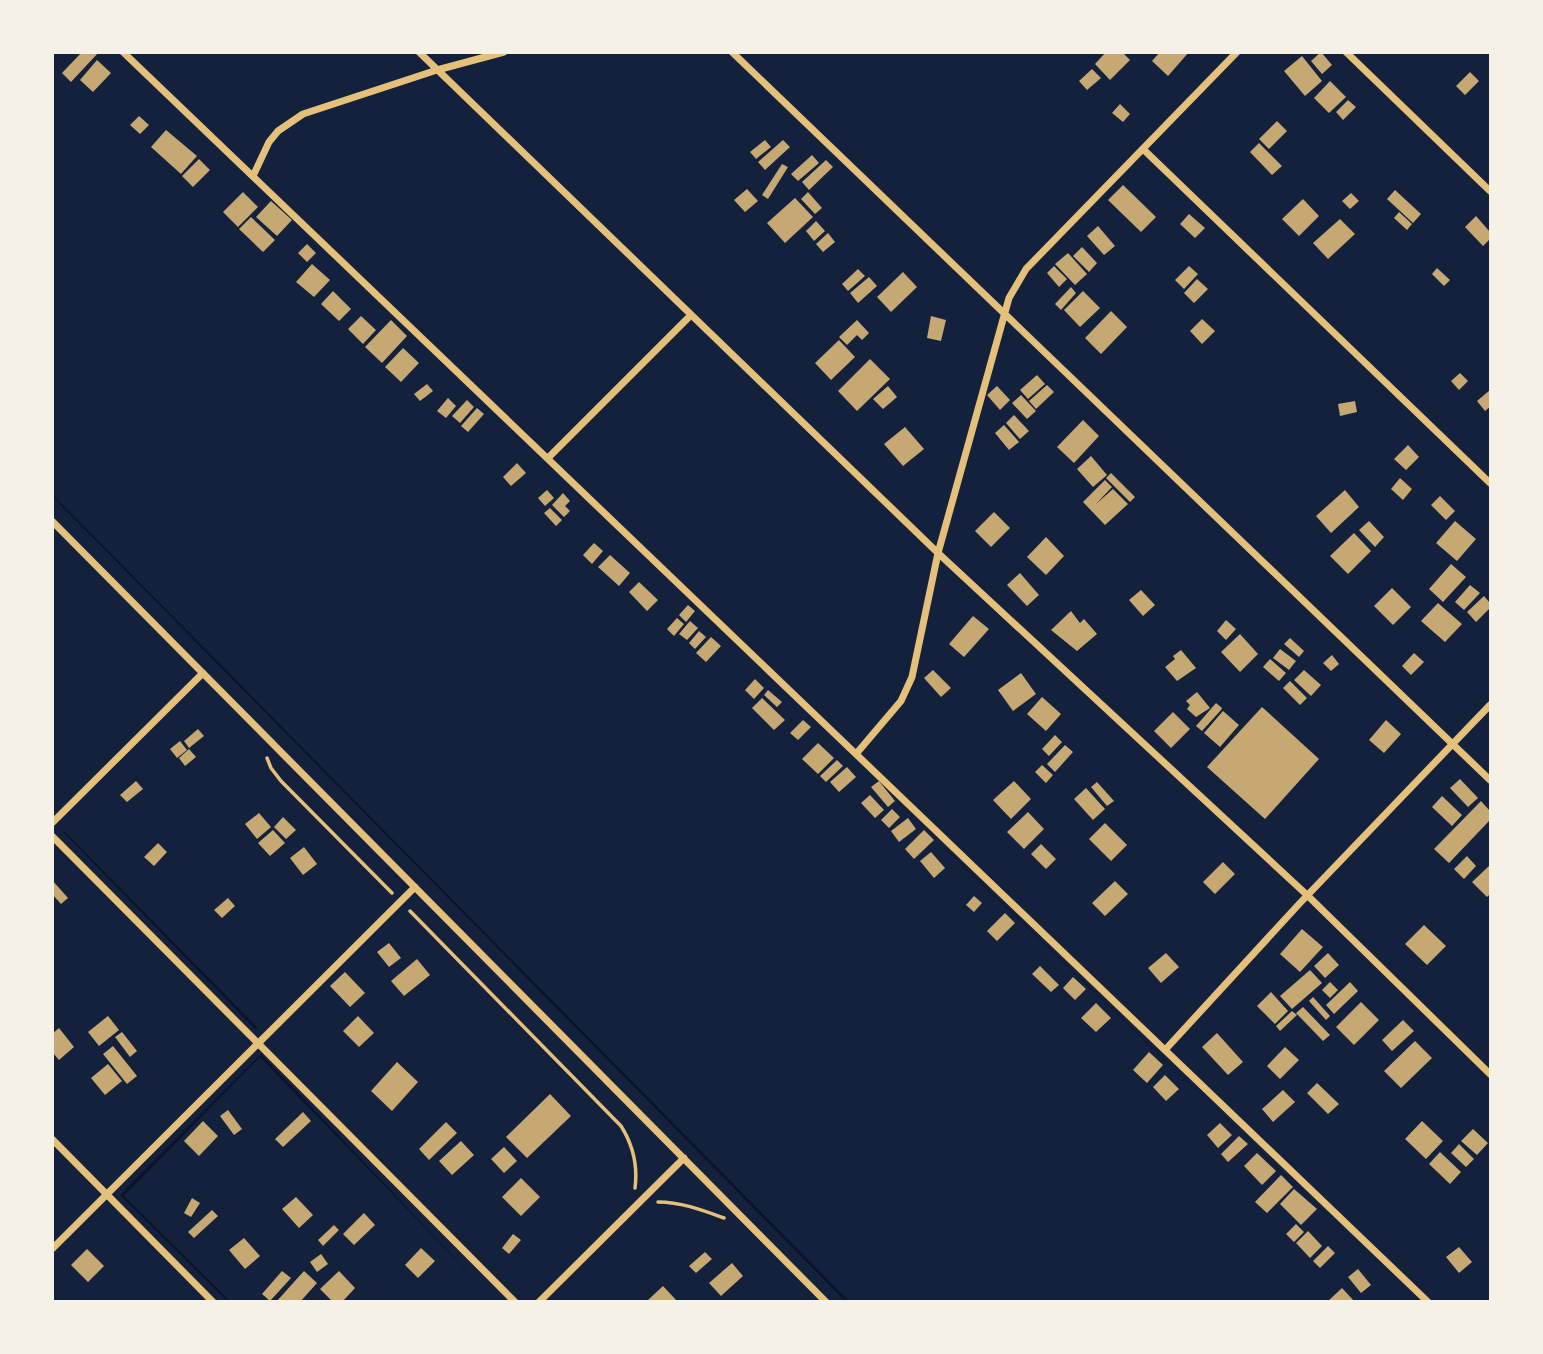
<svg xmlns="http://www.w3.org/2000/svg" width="1543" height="1354" font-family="Commissioner,sans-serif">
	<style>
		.water { fill: #0b132b }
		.building { fill: #c6a872 }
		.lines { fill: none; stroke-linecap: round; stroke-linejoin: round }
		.path { stroke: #e5c07b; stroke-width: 3.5 }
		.minor { stroke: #e5c07b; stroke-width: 7 }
	</style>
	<rect width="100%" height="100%" fill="#14213d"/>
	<path class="water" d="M52 495H53L849 1301H845L53 497Z
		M64 831 258 1028 256 1030 63 832Z
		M944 847 1416 1301 944 848Z
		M261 1054 496 1301 260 1057 124 1196 230 1301H227L120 1195Z"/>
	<path class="building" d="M82 52H99L71 82 62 73Z
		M1106 52H1122L1130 60 1110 80 1095 64Z
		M1160 52H1189L1168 76 1152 61Z
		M1321 52 1332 65 1322 74 1311 61Z
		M1302 56 1322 81 1305 96 1284 71Z
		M97 60 111 73 93 92 80 80Z
		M1092 69 1101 78 1087 90 1079 81Z
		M1470 72 1479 81 1465 95 1456 86Z
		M1330 81 1346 97 1329 113 1314 98Z
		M1348 100 1356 107 1343 120 1336 112Z
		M1120 104 1130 114 1123 122 1112 113Z
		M139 116 149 125 140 134 130 125Z
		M1277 121 1287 131 1269 149 1259 139Z
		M166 130 197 156 181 174 151 147Z
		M765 140 771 147 756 159 750 152Z
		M783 140 790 147 765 170 758 162Z
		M1259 143 1282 166 1272 175 1250 152Z
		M812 155 819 163 798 181 791 174Z
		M199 159 210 170 193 187 182 176Z
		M826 160 833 167 809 190 802 182Z
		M782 164 788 167 768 199 762 195Z
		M1123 185 1156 217 1141 232 1108 200Z
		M747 189 758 201 745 212 734 200Z
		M1395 190 1421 214 1413 223 1387 199Z
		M243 192 258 207 238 227 223 212Z
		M808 192 822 208 815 214 801 199Z
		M1351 193 1359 201 1350 209 1342 201Z
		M795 198 813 217 785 243 767 223Z
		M1303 199 1319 216 1299 236 1282 219Z
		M271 201 292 220 277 236 256 217Z
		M1399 212 1412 224 1407 230 1394 218Z
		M1189 214 1205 228 1195 238 1180 224Z
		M1476 216 1490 232V239L1483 246 1465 227Z
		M251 217 275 240 263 252 239 229Z
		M1340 219 1355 234 1328 259 1313 243Z
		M816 221 825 231 814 241 806 231Z
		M1098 226 1115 246 1104 255 1087 236Z
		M828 233 835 242 823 252 816 244Z
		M307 244 316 253 307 262 298 253Z
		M1082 247 1097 263 1089 272 1073 256Z
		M1068 253 1087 274 1075 285 1055 264Z
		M312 264 330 280 314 297 296 282Z
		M1054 266 1067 279 1059 287 1047 273Z
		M1189 266 1198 274 1184 289 1175 280Z
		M1437 268 1450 280 1444 286 1432 274Z
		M858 269 865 276 848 291 842 284Z
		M903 272 917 287 891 312 877 297Z
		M869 277 877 286 858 303 850 293Z
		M1197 279 1208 289 1194 303 1184 293Z
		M1071 287 1076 293 1061 310 1055 304Z
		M333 291 351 309 339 321 321 304Z
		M1083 291 1100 308 1080 327 1064 310Z
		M1111 311 1127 327 1101 354 1085 338Z
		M361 316 376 330 363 344 348 329Z
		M931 316 946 320 941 341 927 338Z
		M1202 319 1215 331 1202 344 1190 331Z
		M391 320 407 336 382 363 365 347Z
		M857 320 869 333 862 340 857 335 847 345 839 337Z
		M839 340 855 357 831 380 815 363Z
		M403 348 419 363 401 382 385 367Z
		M870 359 890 379 857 411 838 391Z
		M1460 373 1468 381 1459 390 1451 381Z
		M1037 375 1045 384 1028 399 1020 390Z
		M427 384 433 391 420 401 414 394Z
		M1047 385 1054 392 1036 409 1029 401Z
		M888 386 897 397 883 409 873 399Z
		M997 386 1010 400 1000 410 987 395Z
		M1490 390V407L1485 411 1477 401Z
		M1021 395 1036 411 1027 419 1012 403Z
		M448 398 456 406 446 418 437 411Z
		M467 400 474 407 460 423 452 416Z
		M1355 401 1357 412 1340 416 1338 404Z
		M477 408 484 414 468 432 461 426Z
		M1014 415 1029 431 1020 439 1006 423Z
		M1083 420 1099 436 1074 463 1057 447Z
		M1004 425 1019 442 1009 450 995 433Z
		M905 427 924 449 903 466 884 444Z
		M1408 445 1419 457 1406 470 1394 459Z
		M1091 456 1107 475 1093 487 1077 469Z
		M517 463 526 473 511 486 503 477Z
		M1111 473 1135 497 1130 502 1106 478Z
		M1400 478 1412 489 1403 500 1391 489Z
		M1105 480 1112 487 1096 504 1113 489 1128 504 1105 525 1083 502Z
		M547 490 554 498 545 506 538 498Z
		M1345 490 1359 507 1331 533 1316 516Z
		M563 493 570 501 565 506 570 511 564 517 552 505Z
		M1440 496 1455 511 1446 520 1431 505Z
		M550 508 562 520 556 526 544 513Z
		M994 512 1010 528 991 547 975 531Z
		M1369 521 1384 537 1375 547 1359 530Z
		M1455 521 1476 539 1457 561 1436 543Z
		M1354 533 1371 551 1348 574 1330 556Z
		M1046 537 1064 556 1046 575 1027 557Z
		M594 543 603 551 592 564 583 555Z
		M610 555 630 573 619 586 598 567Z
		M1451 564 1466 577 1443 602 1429 589Z
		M1020 573 1039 595 1027 606 1007 585Z
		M639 582 658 600 647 611 629 592Z
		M1470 585 1480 593 1464 610 1455 602Z
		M1392 588 1411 607 1393 625 1374 606Z
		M1141 590 1155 605 1143 616 1129 600Z
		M1484 596 1490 603V608L1476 622 1467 612Z
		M1438 603 1462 624 1445 642 1421 621Z
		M688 605 695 611 686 622 679 615Z
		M1071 611 1080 623 1084 619 1097 634 1077 651 1051 630Z
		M973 616 989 629 964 657 949 644Z
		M677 618 684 624 674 636 667 629Z
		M1226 620 1236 629 1226 640 1217 631Z
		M690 621 698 628 687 640 679 634Z
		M699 631 706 637 695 649 689 643Z
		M1240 634 1258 654 1240 672 1221 652Z
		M711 637 721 646 706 662 696 653Z
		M1290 638 1304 651 1299 657 1284 644Z
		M1280 649 1296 661 1289 670 1273 658Z
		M1181 650 1196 668 1177 681 1165 667 1175 659 1173 656Z
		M1414 653 1424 662 1411 675 1402 666Z
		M1332 655 1339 664 1331 671 1323 663Z
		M1270 659 1286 673 1279 681 1263 667Z
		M933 670 951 688 941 697 924 678Z
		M1304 670 1321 685 1311 696 1294 680Z
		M1021 673 1036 694 1013 711 998 690Z
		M755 679 764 688 754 699 745 690Z
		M1290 681 1307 698 1300 705 1283 688Z
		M768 690 782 702 777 707 764 695Z
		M1197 692 1210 708 1196 717 1187 709 1190 705 1186 701Z
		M1042 697 1061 714 1046 731 1027 714Z
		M762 698 785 720 774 730 752 708Z
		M1216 703 1222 708 1221 710 1202 731 1196 726Z
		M1262 707 1319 759 1265 819 1207 767Z
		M1223 711 1239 725 1220 747 1204 733Z
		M1173 712 1190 729 1171 748 1154 731Z
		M803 720 811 727 798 740 790 733Z
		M1386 720 1401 734 1384 753 1369 740Z
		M198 729 204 736 189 748 184 741Z
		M1055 735 1062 742 1049 756 1042 749Z
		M180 741 187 750 177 758 170 749Z
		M818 743 834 758 818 774 802 759Z
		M1065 745 1073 752 1055 772 1047 764Z
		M189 749 196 757 185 766 179 758Z
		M837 760 843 766 826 782 820 776Z
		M1042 765 1053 775 1046 783 1035 772Z
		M847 767 856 777 839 792 830 782Z
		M1460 779 1478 798 1468 807 1450 788Z
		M136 781 143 789 127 802 120 795Z
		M879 781 895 801 888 807 871 787Z
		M1014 781 1031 799 1011 819 993 800Z
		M1097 782 1114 801 1107 806 1091 787Z
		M1086 788 1105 809 1093 820 1074 799Z
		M870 795 884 810 875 818 861 803Z
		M1442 796 1462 815 1452 826 1432 807Z
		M1481 801 1490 811V820L1449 863 1434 849Z
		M892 809 900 817 889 828 881 820Z
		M1028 812 1044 829 1024 849 1007 832Z
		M259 813 271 827 257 839 245 824Z
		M283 817 296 830 286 839 274 827Z
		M908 818 916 829 899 842 891 831Z
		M1105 823 1127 845 1111 861 1089 839Z
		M273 830 285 843 270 856 258 843Z
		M924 830 934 840 914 859 905 849Z
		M158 843 167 852 154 866 144 857Z
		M1041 844 1056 859 1046 869 1031 854Z
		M304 847 317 864 303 875 290 858Z
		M931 852 945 868 934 878 920 861Z
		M1467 856 1476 866 1464 879 1454 869Z
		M1223 862 1235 874 1215 894 1203 882Z
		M1489 866 1490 894 1487 897 1472 882Z
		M52 880 68 898 61 904 52 894Z
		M1115 881 1128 894 1105 916 1092 903Z
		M974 896 982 903 974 912 966 905Z
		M228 898 235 906 222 918 214 910Z
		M1005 913 1015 923 997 941 987 931Z
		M1424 925 1446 946 1427 965 1405 944Z
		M1302 929 1323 947 1300 972 1280 954Z
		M389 943 401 958 389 967 377 952Z
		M1166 953 1179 967 1161 983 1148 968Z
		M1328 953 1339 965 1325 978 1314 966Z
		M417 959 430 975 404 996 391 981Z
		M1040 966 1059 985 1051 992 1032 974Z
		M1310 970 1322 983 1292 1009 1280 996Z
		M345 972 365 993 350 1007 330 986Z
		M1073 977 1086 989 1075 1000 1063 988Z
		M1330 982 1338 990 1330 998 1322 990Z
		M1350 982 1358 991 1334 1014 1326 1005Z
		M1271 992 1288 1011 1275 1024 1257 1006Z
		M1313 997 1330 1016 1326 1020 1309 1001Z
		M1361 1002 1379 1020 1354 1045 1336 1027Z
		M1096 1003 1111 1018 1096 1032 1081 1018Z
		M1303 1007 1330 1035 1323 1041 1296 1013Z
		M1292 1011 1297 1015 1280 1031 1276 1026Z
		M108 1016 119 1030 99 1046 88 1032Z
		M358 1016 374 1033 359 1047 343 1031Z
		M1403 1020 1414 1031 1392 1051 1382 1040Z
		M59 1028 74 1047 59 1060 52 1052V1034Z
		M122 1032 137 1051 130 1057 115 1037Z
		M1217 1033 1243 1062 1228 1075 1202 1047Z
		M1415 1041 1432 1058 1401 1088 1384 1071Z
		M113 1046 137 1076 127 1084 103 1054Z
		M1285 1047 1299 1060 1280 1079 1267 1066Z
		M1149 1052 1163 1065 1147 1083 1133 1070Z
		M397 1062 418 1082 392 1111 371 1091Z
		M108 1064 122 1081 105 1095 91 1078Z
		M1165 1075 1179 1089 1166 1101 1153 1087Z
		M1317 1083 1339 1104 1328 1114 1307 1093Z
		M1283 1090 1295 1102 1273 1122 1262 1109Z
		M550 1094 571 1116 527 1158 506 1137Z
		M228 1110 242 1129 234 1135 220 1116Z
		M303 1112 311 1121 283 1147 275 1139Z
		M203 1121 218 1136 199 1156 184 1141Z
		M1422 1121 1443 1141 1426 1159 1405 1139Z
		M446 1122 457 1133 429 1160 419 1149Z
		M1220 1123 1232 1135 1218 1148 1207 1135Z
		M1473 1129 1488 1143 1477 1155 1461 1141Z
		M1239 1136 1248 1144 1228 1162 1221 1154Z
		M461 1141 474 1155 452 1175 439 1161Z
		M1459 1144 1474 1159 1466 1167 1451 1153Z
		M504 1147 517 1161 504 1173 491 1159Z
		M1440 1152 1461 1172 1450 1184 1429 1164Z
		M1257 1153 1276 1171 1262 1185 1244 1166Z
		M1281 1175 1293 1187 1267 1213 1255 1202Z
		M521 1178 540 1197 521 1216 502 1197Z
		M1294 1189 1317 1209 1301 1225 1280 1204Z
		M296 1197 313 1215 299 1228 282 1209Z
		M192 1198 200 1203 191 1217 184 1213Z
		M212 1210 218 1216 194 1238 188 1232Z
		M364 1213 375 1225 354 1245 343 1234Z
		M1296 1224 1304 1232 1294 1242 1286 1234Z
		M334 1225 339 1230 323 1246 318 1240Z
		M1308 1231 1322 1246 1310 1258 1296 1243Z
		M513 1234 521 1240 509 1254 502 1248Z
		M244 1238 260 1256 245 1269 229 1250Z
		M1328 1246 1335 1253 1320 1268 1313 1261Z
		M1459 1247 1472 1262 1459 1273 1446 1257Z
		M421 1248 435 1261 418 1278 405 1265Z
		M87 1249 104 1266 88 1282 71 1265Z
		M705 1252 712 1259 696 1273 689 1266Z
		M321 1254 328 1264 317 1272 310 1262Z
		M732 1263 743 1276 721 1296 709 1283Z
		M1358 1269 1371 1285 1361 1293 1348 1277Z
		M282 1271 291 1278 270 1301 262 1294Z
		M304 1271 317 1283 300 1302H276Z
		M339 1271 355 1288 342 1302H333L320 1289Z
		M663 1286 678 1302H650L648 1300Z
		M1342 1288 1355 1302H1327Z"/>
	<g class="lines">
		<path class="path" d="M267 758 271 768 281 781 392 893
			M410 911 621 1126C633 1145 638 1165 635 1188
			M658 1202C681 1202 702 1210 724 1218"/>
		<path class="minor" d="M123 52 1428 1302
			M419 52 938 553 1307 895 1490 1074
			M732 52 1490 780
			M1346 52 1490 191
			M1143 149 1490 483
			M253 176 269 142 278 131 303 114 437 70 504 52
			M548 458 691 315
			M52 521 826 1302
			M856 754 901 701 912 677 938 553 1009 298 1026 269 1237 52
			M52 823 203 673
			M52 836 515 1302
			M1165 1050 1300 903 1490 705
			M52 1139 213 1302
			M52 1249 415 887
			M539 1302 684 1158"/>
	</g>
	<rect width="1543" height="1354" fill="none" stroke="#f6f1e7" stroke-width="108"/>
</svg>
